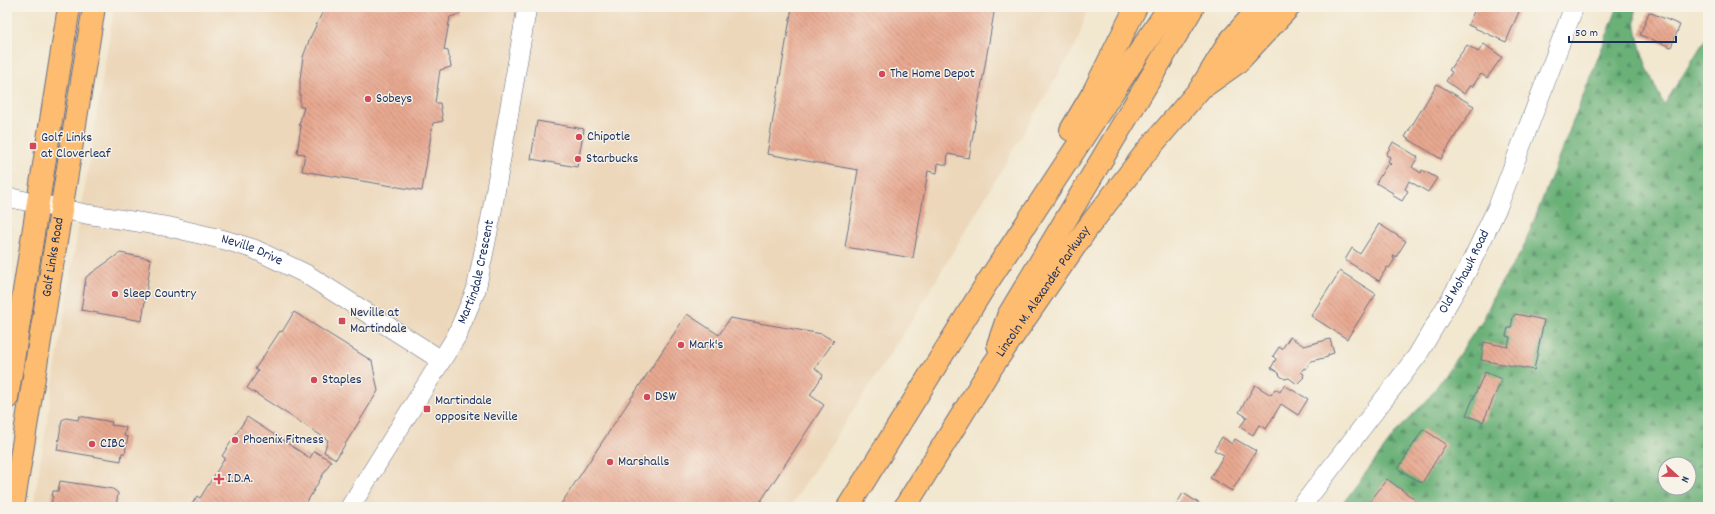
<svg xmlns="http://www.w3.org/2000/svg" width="1715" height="514" font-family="Dekko,sans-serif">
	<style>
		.built { fill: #ecd7ba }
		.forest { fill: url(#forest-firs); stroke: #42706b; fill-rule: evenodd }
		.building { fill: url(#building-back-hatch) }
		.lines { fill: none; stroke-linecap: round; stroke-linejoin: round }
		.minor-casing { stroke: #666f86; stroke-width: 20 }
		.major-casing { stroke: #666f86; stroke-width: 24 }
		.highway-casing { stroke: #666f86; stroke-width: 24 }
		.minor { stroke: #fff; stroke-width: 19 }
		.major { stroke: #fdbc70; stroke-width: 22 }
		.highway { stroke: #fdbc70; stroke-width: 22 }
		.poi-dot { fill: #d1495b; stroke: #f7f3e8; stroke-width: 1.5 }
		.labels { text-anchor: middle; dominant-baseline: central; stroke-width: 3; stroke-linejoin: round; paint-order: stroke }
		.poi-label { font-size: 14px; fill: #1b2f5e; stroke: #f7f3e8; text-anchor: start }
		.street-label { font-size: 14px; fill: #1b2f5e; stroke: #f7f3e8 }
	</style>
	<defs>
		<pattern id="forest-firs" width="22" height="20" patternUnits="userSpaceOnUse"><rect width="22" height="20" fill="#6ab178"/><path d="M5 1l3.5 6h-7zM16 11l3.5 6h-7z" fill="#569066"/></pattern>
		<pattern id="building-back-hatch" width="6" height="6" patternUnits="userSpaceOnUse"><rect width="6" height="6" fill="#e8a890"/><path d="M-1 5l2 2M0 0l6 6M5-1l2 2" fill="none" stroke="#bb8979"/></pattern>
	</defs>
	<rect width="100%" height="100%" fill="#f7f3e8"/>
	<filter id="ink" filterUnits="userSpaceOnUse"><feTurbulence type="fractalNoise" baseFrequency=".025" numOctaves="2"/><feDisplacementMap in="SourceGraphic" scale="8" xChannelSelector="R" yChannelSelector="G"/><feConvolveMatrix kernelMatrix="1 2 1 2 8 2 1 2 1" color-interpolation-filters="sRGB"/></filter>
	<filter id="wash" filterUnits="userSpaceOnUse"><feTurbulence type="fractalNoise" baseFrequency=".012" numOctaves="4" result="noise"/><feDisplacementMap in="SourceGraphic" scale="16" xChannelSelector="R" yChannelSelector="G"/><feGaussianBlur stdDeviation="0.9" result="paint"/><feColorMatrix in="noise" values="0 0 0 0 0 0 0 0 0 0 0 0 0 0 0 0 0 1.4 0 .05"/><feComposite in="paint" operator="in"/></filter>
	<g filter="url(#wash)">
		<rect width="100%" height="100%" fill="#f2e7cf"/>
		<path class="built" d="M114 7H1087L1078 41 916 314 790 507H33Z
			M7 224 12 228V235L7 268Z"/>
		<path class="forest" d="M1618 7H1635C1634 42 1649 74 1664 105L1708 35V507H1340L1398 430 1429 398 1484 318 1497 289 1522 251ZM1665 464H1689V488H1665Z"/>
		<g id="blocks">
			<path class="building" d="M325 7H458L460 14 450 17 444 50 448 51 451 67 440 70 435 103H440L443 121 433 123 422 191 302 171 305 154 297 153 301 126 299 125 304 107H300V79L303 57 310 38Z
				M792 7H995L969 158 948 154 947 165 938 163 937 173 928 171 913 258 845 247 858 170 767 154Z
				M1476 7H1521L1506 42 1468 25Z
				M1649 12 1680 25 1671 47 1640 35Z
				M1484 44 1502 57 1487 78 1481 74 1472 87 1470 85 1464 94 1446 81 1452 72 1449 70 1467 45 1478 52Z
				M1437 84 1474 106 1441 159 1405 137Z
				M7 96 10 100 9 108 7 109Z
				M537 121 584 129 577 167 531 159Z
				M1393 142 1418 157 1412 167 1421 173 1422 170 1437 178 1428 192 1409 181 1405 189 1408 191 1402 201 1392 195 1393 193 1376 183 1388 163 1390 165 1391 164 1388 162 1390 157 1386 155Z
				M1379 224 1406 241 1396 257 1394 255 1393 258 1395 259 1389 268 1387 267 1379 281 1345 260 1352 248 1360 254Z
				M120 253 151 259 142 321 81 310 86 277Z
				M1340 271 1376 294 1347 339 1311 316Z
				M294 312 372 361 378 391 336 459 324 452 328 440 247 388 258 371 255 369 280 331 282 332Z
				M687 314 719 335 730 318 822 334 834 341 815 368 823 375 810 395 824 405 757 507H559Z
				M1516 314 1544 320 1534 370 1481 360 1484 342 1508 347 1510 337 1506 336 1508 328H1511L1513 317Z
				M1290 337 1304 346 1330 339 1334 353 1328 355V357L1311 361 1306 369 1304 368 1301 372 1304 374 1303 376 1304 377 1297 384 1289 378 1285 379 1280 376 1279 373 1271 368 1276 359 1273 356 1279 347 1282 349Z
				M1485 372 1502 379 1483 422 1466 415Z
				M1255 385 1271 395 1275 389 1280 392 1284 385 1308 399 1298 415 1281 404 1266 429 1259 425 1253 435 1240 427 1247 417 1239 412Z
				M79 416 112 422 111 425 126 427 124 436 128 437 125 453H122L121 461 57 450 62 420 66 418 78 420Z
				M247 417 310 458 314 451 331 461 304 507H190L197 496 200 498 225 458 222 456Z
				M1423 429 1446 444 1422 483 1398 469Z
				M1222 437 1232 444 1235 439 1256 451 1232 491 1210 478 1224 455 1214 450Z
				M1387 479 1416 500 1410 507H1366Z
				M60 481 113 489 118 493 116 507H51L53 491H58Z
				M1183 493 1205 507H1175Z"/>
		</g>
	</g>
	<g filter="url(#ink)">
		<use href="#blocks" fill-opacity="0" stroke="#666f86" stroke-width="1"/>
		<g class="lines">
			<g class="minor-casing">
				<g id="minor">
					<path id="s1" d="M7 197 86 214 170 227 225 240 254 249 306 274 441 360"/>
					<path id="s2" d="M350 507 456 337 476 290 491 217 527 7"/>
					<path id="s3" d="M1301 507 1417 356 1467 271 1498 206 1574 7"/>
				</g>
			</g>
			<g class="major-casing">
				<g id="major">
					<path d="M7 398 69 7"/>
					<path id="s4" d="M13 507 94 7"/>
				</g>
			</g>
			<g class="highway-casing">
				<g id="highway">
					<path d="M1206 85 1237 63 1289 7"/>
					<path d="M1071 130 1093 93 1136 7"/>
					<path d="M998 345 1008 316 1193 7"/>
					<path d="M848 507 985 286 1169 7"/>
					<path id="s5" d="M905 507 989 371 1086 230 1146 152 1200 89 1229 42 1260 7"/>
				</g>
			</g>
			<use href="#minor" class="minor"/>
			<use href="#major" class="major"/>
			<use href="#highway" class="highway"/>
		</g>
	</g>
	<g class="poi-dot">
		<circle cx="882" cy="74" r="4"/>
		<circle cx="368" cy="99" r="4"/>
		<circle cx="579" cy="137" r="4"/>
		<rect x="29" y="142" width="8" height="8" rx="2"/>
		<circle cx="578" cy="159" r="4"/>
		<circle cx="115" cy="294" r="4"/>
		<rect x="338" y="317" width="8" height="8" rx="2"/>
		<circle cx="681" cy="345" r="4"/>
		<circle cx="314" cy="380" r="4"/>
		<circle cx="647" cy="397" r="4"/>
		<rect x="423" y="405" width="8" height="8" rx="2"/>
		<circle cx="235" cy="440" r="4"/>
		<circle cx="92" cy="444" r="4"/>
		<circle cx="610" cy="462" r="4"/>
		<path d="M217 473h4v4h4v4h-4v4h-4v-4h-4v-4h4z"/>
	</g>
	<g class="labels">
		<g class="poi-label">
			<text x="890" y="74">The Home Depot</text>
			<text x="376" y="99">Sobeys</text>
			<text x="587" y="137">Chipotle</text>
			<text x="41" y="138">Golf Links<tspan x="41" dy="16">at Cloverleaf</tspan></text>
			<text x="586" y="159">Starbucks</text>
			<text x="123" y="294">Sleep Country</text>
			<text x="350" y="313">Neville at<tspan x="350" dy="16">Martindale</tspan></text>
			<text x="689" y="345">Mark's</text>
			<text x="322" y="380">Staples</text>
			<text x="655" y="397">DSW</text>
			<text x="435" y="401">Martindale<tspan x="435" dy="16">opposite Neville</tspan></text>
			<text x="243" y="440">Phoenix Fitness</text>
			<text x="100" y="444">CIBC</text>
			<text x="618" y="462">Marshalls</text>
			<text x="227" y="479">I.D.A.</text>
		</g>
		<g class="street-label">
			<text stroke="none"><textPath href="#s1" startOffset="251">Neville Drive</textPath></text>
			<text stroke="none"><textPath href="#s4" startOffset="253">Golf Links Road</textPath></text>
			<text stroke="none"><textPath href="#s2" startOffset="269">Martindale Crescent</textPath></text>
			<text stroke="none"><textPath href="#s3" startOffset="287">Old Mohawk Road</textPath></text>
			<text stroke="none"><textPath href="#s5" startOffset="256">Lincoln M. Alexander Parkway</textPath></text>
		</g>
	</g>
	<rect width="1715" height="514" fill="none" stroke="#f7f3e8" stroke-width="24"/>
	<g transform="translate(1677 476) rotate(112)"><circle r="19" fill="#f7f3e8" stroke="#9fa5b1"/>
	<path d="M0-3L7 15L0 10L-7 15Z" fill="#d1495b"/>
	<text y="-6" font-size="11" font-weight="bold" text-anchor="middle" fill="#1b2f5e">N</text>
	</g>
	<path d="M1569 36v6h107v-6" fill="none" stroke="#1b2f5e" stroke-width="2"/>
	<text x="1575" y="36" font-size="12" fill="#1b2f5e" stroke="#f7f3e8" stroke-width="3" paint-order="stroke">50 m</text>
</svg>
